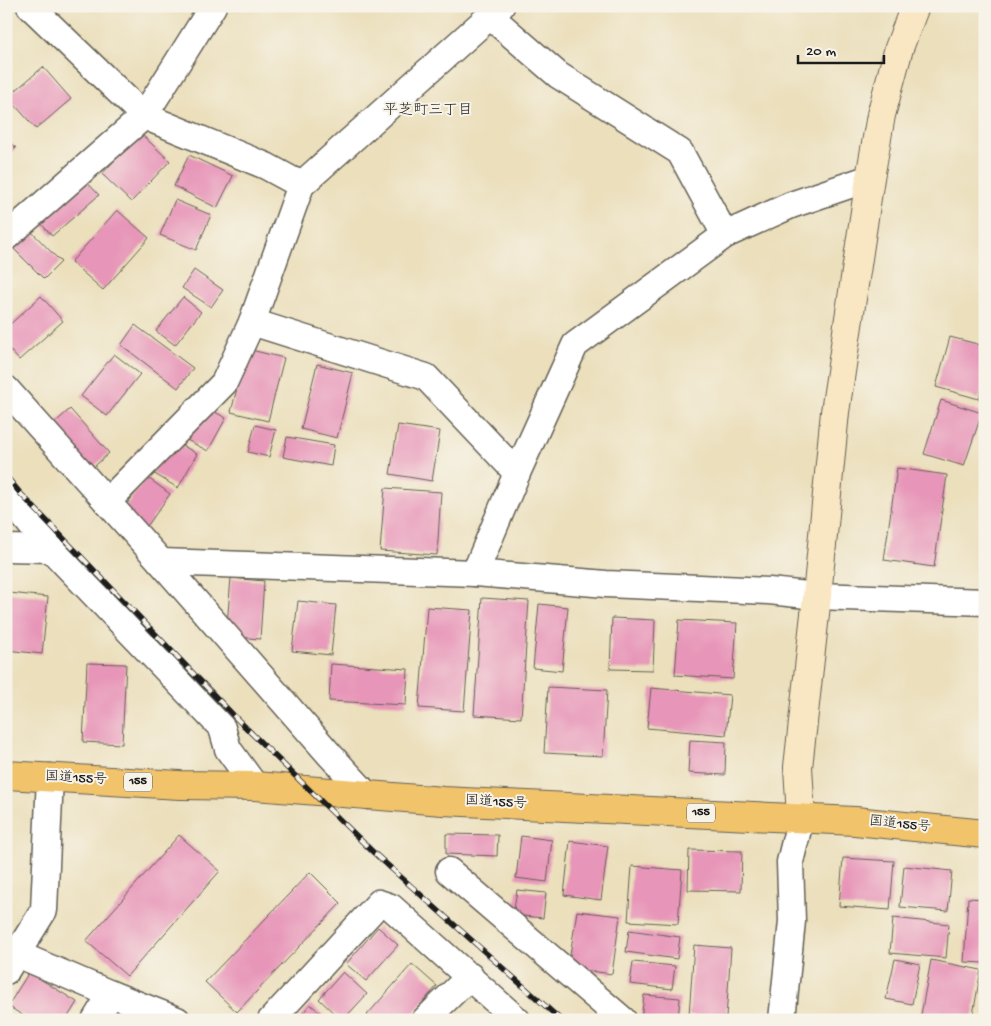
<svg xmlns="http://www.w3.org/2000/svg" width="991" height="1026" font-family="'Gochi Hand','Klee One',sans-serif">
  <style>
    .building { fill: #e795b8 }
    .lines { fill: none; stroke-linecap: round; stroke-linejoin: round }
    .street-casing { stroke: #646054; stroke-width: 29 }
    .secondary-casing { stroke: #646054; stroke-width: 30 }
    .highway-casing { stroke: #646054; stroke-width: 30 }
    .street { stroke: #fff; stroke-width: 26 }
    .secondary { stroke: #f9e7c3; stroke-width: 28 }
    .highway { stroke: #f1c36a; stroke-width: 28 }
    .rail-casing { stroke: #1c1c1c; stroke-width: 5.5 }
    .rail { stroke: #f7f3e8; stroke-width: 4; stroke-dasharray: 11; stroke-linecap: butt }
    .labels { text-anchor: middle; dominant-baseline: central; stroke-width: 4; stroke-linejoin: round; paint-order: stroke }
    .shield { fill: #f7f3e8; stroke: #5e5c59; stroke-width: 1 }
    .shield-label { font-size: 12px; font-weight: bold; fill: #1c1c1c }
    .street-label { font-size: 14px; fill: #1c1c1c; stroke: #f7f3e8 }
    .neighbourhood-label { font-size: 15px; fill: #1c1c1c; stroke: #f7f3e8 }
  </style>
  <rect width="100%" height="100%" fill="#f7f3e8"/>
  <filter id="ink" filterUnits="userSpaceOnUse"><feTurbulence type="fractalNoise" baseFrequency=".02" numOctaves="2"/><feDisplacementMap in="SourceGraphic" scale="10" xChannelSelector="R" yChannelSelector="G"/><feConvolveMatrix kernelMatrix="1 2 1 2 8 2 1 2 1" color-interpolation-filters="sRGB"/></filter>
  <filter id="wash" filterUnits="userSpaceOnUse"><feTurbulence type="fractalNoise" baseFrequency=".0096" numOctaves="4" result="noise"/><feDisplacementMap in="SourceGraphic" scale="20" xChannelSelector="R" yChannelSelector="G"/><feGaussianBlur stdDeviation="1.12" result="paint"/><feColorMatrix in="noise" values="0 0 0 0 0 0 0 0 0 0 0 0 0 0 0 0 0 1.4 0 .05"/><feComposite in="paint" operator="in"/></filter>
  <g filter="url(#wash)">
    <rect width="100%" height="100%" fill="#ebdfbc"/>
    <g id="blocks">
      <g class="building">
        <path d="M43 67 71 99 36 129 8 97Z"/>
        <path d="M140 133 170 161 131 202 102 174Z"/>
        <path d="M6 139 16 148 6 157Z"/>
        <path d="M189 155 233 176 217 208 174 186Z"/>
        <path d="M83 178 99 195 52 236 37 219Z"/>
        <path d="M175 200 211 215 196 250 160 235Z"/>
        <path d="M117 210 149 238 103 290 71 262Z"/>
        <path d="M27 227 61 262 44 279 9 244Z"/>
        <path d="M194 270 223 290 211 307 182 288Z"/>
        <path d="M41 296 63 321 19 360 6 346V328Z"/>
        <path d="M183 297 201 312 175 345 156 331Z"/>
        <path d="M135 325 193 368 178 388 121 345Z"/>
        <path d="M950 337 985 346V377L979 399 936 387Z"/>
        <path d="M247 349 284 358 268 421 231 412Z"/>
        <path d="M114 354 140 374 107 416 81 396Z"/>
        <path d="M317 364 353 373 337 438 301 429Z"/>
        <path d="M941 400 982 413 964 466 924 454Z"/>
        <path d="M204 406 226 418 208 451 187 440Z"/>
        <path d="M70 409 109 453 86 474 47 430Z"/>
        <path d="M255 425 276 430 269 457 248 452Z"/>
        <path d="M398 425 440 431 432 481 390 474Z"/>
        <path d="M287 437 334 445 331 466 283 457Z"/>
        <path d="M172 439 197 454 178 488 153 473Z"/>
        <path d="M897 468 947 475 934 567 884 560Z"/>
        <path d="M147 477 170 494 143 532 119 515Z"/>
        <path d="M385 488 441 492 437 555 380 551Z"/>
        <path d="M231 578 264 581 260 639 226 636Z"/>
        <path d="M9 593 48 597 42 654 6 650V620Z"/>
        <path d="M482 598 529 601 521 718 474 715Z"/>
        <path d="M298 601 336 605 331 655 292 651Z"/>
        <path d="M539 604 568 607 562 671 533 668Z"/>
        <path d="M427 607 472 610 464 711 419 708Z"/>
        <path d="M612 618 655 620 653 670 610 669Z"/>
        <path d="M679 620 737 623 733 679 675 675Z"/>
        <path d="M87 663 126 664 122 744 83 742Z"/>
        <path d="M331 664 408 669 406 705 329 701Z"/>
        <path d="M548 687 607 690 603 756 544 753Z"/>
        <path d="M651 688 730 695 726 735 647 728Z"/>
        <path d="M690 740 726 742 725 775 688 773Z"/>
        <path d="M446 834 498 835 497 856 446 854Z"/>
        <path d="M179 835 220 871 127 976 86 941Z"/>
        <path d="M521 836 552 840 547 882 516 878Z"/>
        <path d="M570 841 608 846 601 900 564 895Z"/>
        <path d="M689 850 742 851 741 891 688 890Z"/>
        <path d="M843 858 894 861 890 910 839 906Z"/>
        <path d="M632 866 682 870 678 924 628 921Z"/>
        <path d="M904 866 952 871 948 911 900 907Z"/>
        <path d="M310 872 341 903 237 1012 205 982Z"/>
        <path d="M517 890 546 893 543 918 513 915Z"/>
        <path d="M968 898 985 899V963L964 962Z"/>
        <path d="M577 911 620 916 612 974 568 968Z"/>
        <path d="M893 918 949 924 946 958 890 953Z"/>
        <path d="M378 927 398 945 366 981 346 964Z"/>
        <path d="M629 930 680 937 677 959 626 952Z"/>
        <path d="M694 945 731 948 726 1018 689 1015Z"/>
        <path d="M895 959 920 964 912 1004 886 999Z"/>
        <path d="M931 960 981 970 972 1020H920Z"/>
        <path d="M633 962 675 966 672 989 630 984Z"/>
        <path d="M412 964 437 986 407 1020H372L367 1015Z"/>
        <path d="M29 972 77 1002 66 1020H30L8 1006Z"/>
        <path d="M343 972 367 994 343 1020H341L319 999Z"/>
        <path d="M644 995 680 998 678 1020H641Z"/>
        <path d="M310 1004 329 1020H298Z"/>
        <path d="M123 1010 139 1020H117Z"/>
      </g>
    </g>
  </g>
  <g filter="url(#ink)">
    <use href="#blocks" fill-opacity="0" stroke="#646054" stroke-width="1"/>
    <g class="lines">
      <g class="street-casing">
        <g id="street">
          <path d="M30 6 144 116 266 166 301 185"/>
          <path d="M491 17 558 75 680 152 725 235"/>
          <path d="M6 237 144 116 213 6"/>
          <path d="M252 322 426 377 517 473"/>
          <path d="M6 389 161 562 330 755 368 796"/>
          <path d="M6 495 51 549 222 728 228 749 255 786"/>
          <path d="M107 502 224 383 252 322 301 185 501 6"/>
          <path d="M6 548 51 549"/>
          <path d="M161 562 475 573 606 584 769 591 817 596 985 602"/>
          <path d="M475 573 517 473 575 345 725 235 791 205 870 178"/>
          <path d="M449 871 623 1020"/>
          <path d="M17 954 111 994 177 1020"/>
          <path d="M6 971 44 910 50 777"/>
          <path d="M95 1020 111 994"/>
          <path d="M271 1020 379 903 391 907 517 1020"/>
          <path d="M425 1020 470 976"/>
          <path d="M782 1020 792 921 790 862 801 817"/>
        </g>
      </g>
      <g class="secondary-casing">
        <path id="secondary" d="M801 817 798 767 817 596 835 412 870 178 881 115 899 48 915 6"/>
      </g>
      <g class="highway-casing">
        <path id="highway" d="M6 775 180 785 255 786 443 801 855 821 985 834"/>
      </g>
      <use href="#street" class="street"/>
      <use href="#secondary" class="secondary"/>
      <use href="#highway" class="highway"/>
      <g class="rail-casing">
        <path id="rail" d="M6 476 20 493 237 719 374 853 561 1020"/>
      </g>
      <use href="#rail" class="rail"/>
    </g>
  </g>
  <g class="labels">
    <g class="shield">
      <rect x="124" y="772.5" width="28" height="19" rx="4"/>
      <rect x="687" y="803.5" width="28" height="19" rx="4"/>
    </g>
    <g class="shield-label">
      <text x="138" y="782">155</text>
      <text x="701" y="813">155</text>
    </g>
    <g class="street-label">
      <text transform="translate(76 779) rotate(3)">国道155号</text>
      <text transform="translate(496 803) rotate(3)">国道155号</text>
      <text transform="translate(900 825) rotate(6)">国道155号</text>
    </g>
    <g class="neighbourhood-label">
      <text x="428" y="111">平芝町三丁目</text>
    </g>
  </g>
  <rect width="991" height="1026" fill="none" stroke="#f7f3e8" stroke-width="25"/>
  <path d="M798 55v8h86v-8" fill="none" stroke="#1c1c1c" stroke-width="2.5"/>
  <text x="806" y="55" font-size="15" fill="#1c1c1c" stroke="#f7f3e8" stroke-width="4" paint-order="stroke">20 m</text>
</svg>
